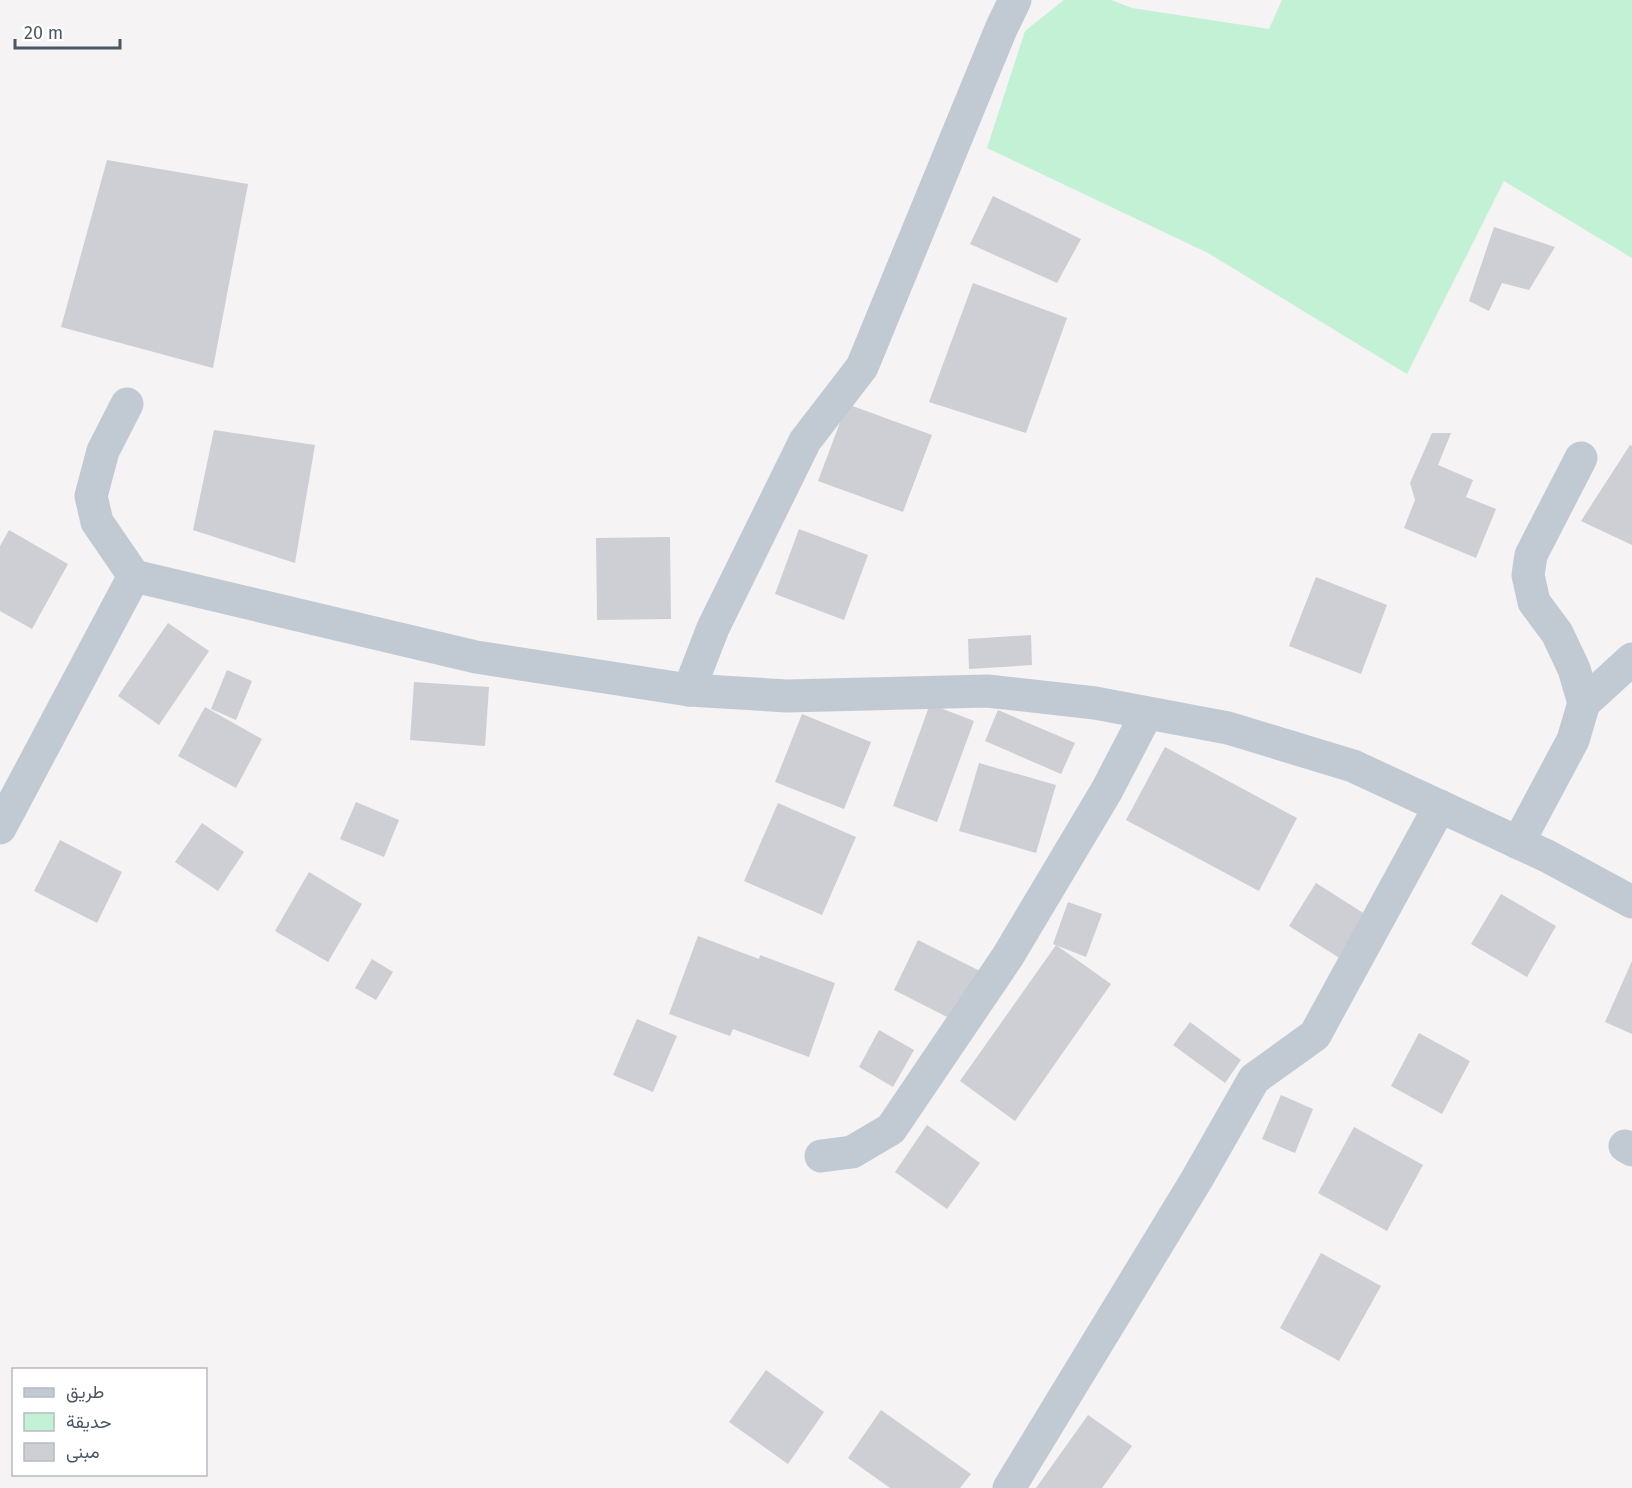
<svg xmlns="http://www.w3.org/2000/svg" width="1632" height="1488" font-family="'Fira Sans',Vazirmatn,sans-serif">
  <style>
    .green { fill: #c3f1d5 }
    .building { fill: #cdcfd5 }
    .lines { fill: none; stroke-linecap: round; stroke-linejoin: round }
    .minor { stroke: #c1cad2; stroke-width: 33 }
  </style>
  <rect width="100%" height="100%" fill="#f5f3f3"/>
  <path class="green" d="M1064 0H1111L1132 8 1269 29 1282 0H1632V258L1504 181 1407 374 1208 253 987 148 1025 31Z"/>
  <g class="building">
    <path d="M107 160 248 184 213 368 61 327Z"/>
    <path d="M993 196 1081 239 1057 283 970 244Z"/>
    <path d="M1494 227 1555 247 1529 290 1502 283 1489 311 1469 301Z"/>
    <path d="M973 283 1067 318 1026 433 929 402Z"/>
    <path d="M847 404 932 435 903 512 818 481Z"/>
    <path d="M214 430 315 445 295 563 193 530Z"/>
    <path d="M1432 433H1451L1438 465 1473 480 1466 497 1496 509 1476 558 1404 528 1415 500 1410 483Z"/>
    <path d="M1630 445 1632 446V545L1581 521Z"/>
    <path d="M799 529 868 555 844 620 775 594Z"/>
    <path d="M9 530 68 564 32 629 0 611V546Z"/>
    <path d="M670 537 671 619 597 620 596 538Z"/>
    <path d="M1316 577 1387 605 1361 674 1289 646Z"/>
    <path d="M168 623 209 651 159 725 118 696Z"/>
    <path d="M1031 635 1032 665 969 669 968 639Z"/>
    <path d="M227 670 252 681 236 720 211 709Z"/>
    <path d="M414 682 489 687 485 746 410 740Z"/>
    <path d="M930 704 974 721 937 822 893 806Z"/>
    <path d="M205 707 262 739 236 788 178 756Z"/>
    <path d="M998 710 1075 743 1061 774 985 741Z"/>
    <path d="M802 714 871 742 844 809 775 782Z"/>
    <path d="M1165 747 1297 818 1259 891 1126 820Z"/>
    <path d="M979 763 1056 785 1036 853 959 831Z"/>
    <path d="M356 802 399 820 384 857 340 839Z"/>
    <path d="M778 803 856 837 822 915 744 881Z"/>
    <path d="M202 823 244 852 218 891 175 862Z"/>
    <path d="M60 840 122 872 97 923 34 891Z"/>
    <path d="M309 872 362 904 328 962 275 931Z"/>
    <path d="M1316 883 1368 916 1341 959 1289 926Z"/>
    <path d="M1501 894 1556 926 1527 977 1471 944Z"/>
    <path d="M1068 902 1102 914 1086 957 1053 944Z"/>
    <path d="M698 936 759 959 760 955 835 983 809 1057 733 1029 730 1036 669 1014Z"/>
    <path d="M918 940 982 972 957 1022 894 990Z"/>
    <path d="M1056 945 1111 984 1015 1121 960 1081Z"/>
    <path d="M372 959 393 972 376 1000 355 988Z"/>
    <path d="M1632 961V1034L1605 1022Z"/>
    <path d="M637 1019 677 1036 653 1092 613 1075Z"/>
    <path d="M1190 1022 1241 1060 1225 1083 1173 1045Z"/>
    <path d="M879 1030 914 1050 893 1087 859 1067Z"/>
    <path d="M1419 1033 1470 1061 1442 1114 1391 1086Z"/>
    <path d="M1281 1095 1313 1109 1295 1153 1262 1139Z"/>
    <path d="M927 1125 980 1163 947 1209 895 1172Z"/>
    <path d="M1354 1127 1423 1165 1387 1231 1318 1193Z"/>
    <path d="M1321 1253 1381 1286 1339 1361 1280 1328Z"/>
    <path d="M766 1370 824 1412 788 1464 729 1422Z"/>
    <path d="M881 1410 971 1474 960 1488H890L848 1458Z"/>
    <path d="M1088 1415 1132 1446 1102 1488H1036Z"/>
  </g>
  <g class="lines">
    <g class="minor">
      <path d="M127 404 103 451 91 496 97 522 134 576"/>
      <path d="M689 690 713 628 805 441 862 367 1001 29 1015 0"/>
      <path d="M1584 703 1632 659"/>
      <path d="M0 828 134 576 476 657 689 690 787 696 987 691 1095 703 1228 728 1353 766 1547 856 1632 902"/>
      <path d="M1518 843 1573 740 1584 703 1574 669 1557 633 1534 602 1528 575 1531 555 1581 458"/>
      <path d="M1625 1146 1632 1150"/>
      <path d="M821 1156 852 1152 891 1129 1008 956 1107 790 1147 713"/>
      <path d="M1009 1488 1197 1179 1254 1079 1315 1035 1440 806"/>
    </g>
  </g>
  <rect x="12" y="1368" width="195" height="108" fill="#ffffff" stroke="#b7bbc0" stroke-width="1.5"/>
  <rect x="24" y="1388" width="30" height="9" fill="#c1cad2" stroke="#b7bbc0" stroke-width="1.5"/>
  <text x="66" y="1398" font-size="18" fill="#4a5661">طريق</text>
  <rect x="24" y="1413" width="30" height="18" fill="#c3f1d5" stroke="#b7bbc0" stroke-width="1.5"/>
  <text x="66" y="1428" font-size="18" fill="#4a5661">حديقة</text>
  <rect x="24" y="1443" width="30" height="18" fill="#cdcfd5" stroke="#b7bbc0" stroke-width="1.5"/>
  <text x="66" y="1458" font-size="18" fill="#4a5661">مبنى</text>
  <path d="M15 39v9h105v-9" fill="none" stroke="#4a5661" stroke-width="3"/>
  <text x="24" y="39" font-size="18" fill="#4a5661" stroke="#ffffff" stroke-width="4.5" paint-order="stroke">20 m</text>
</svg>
